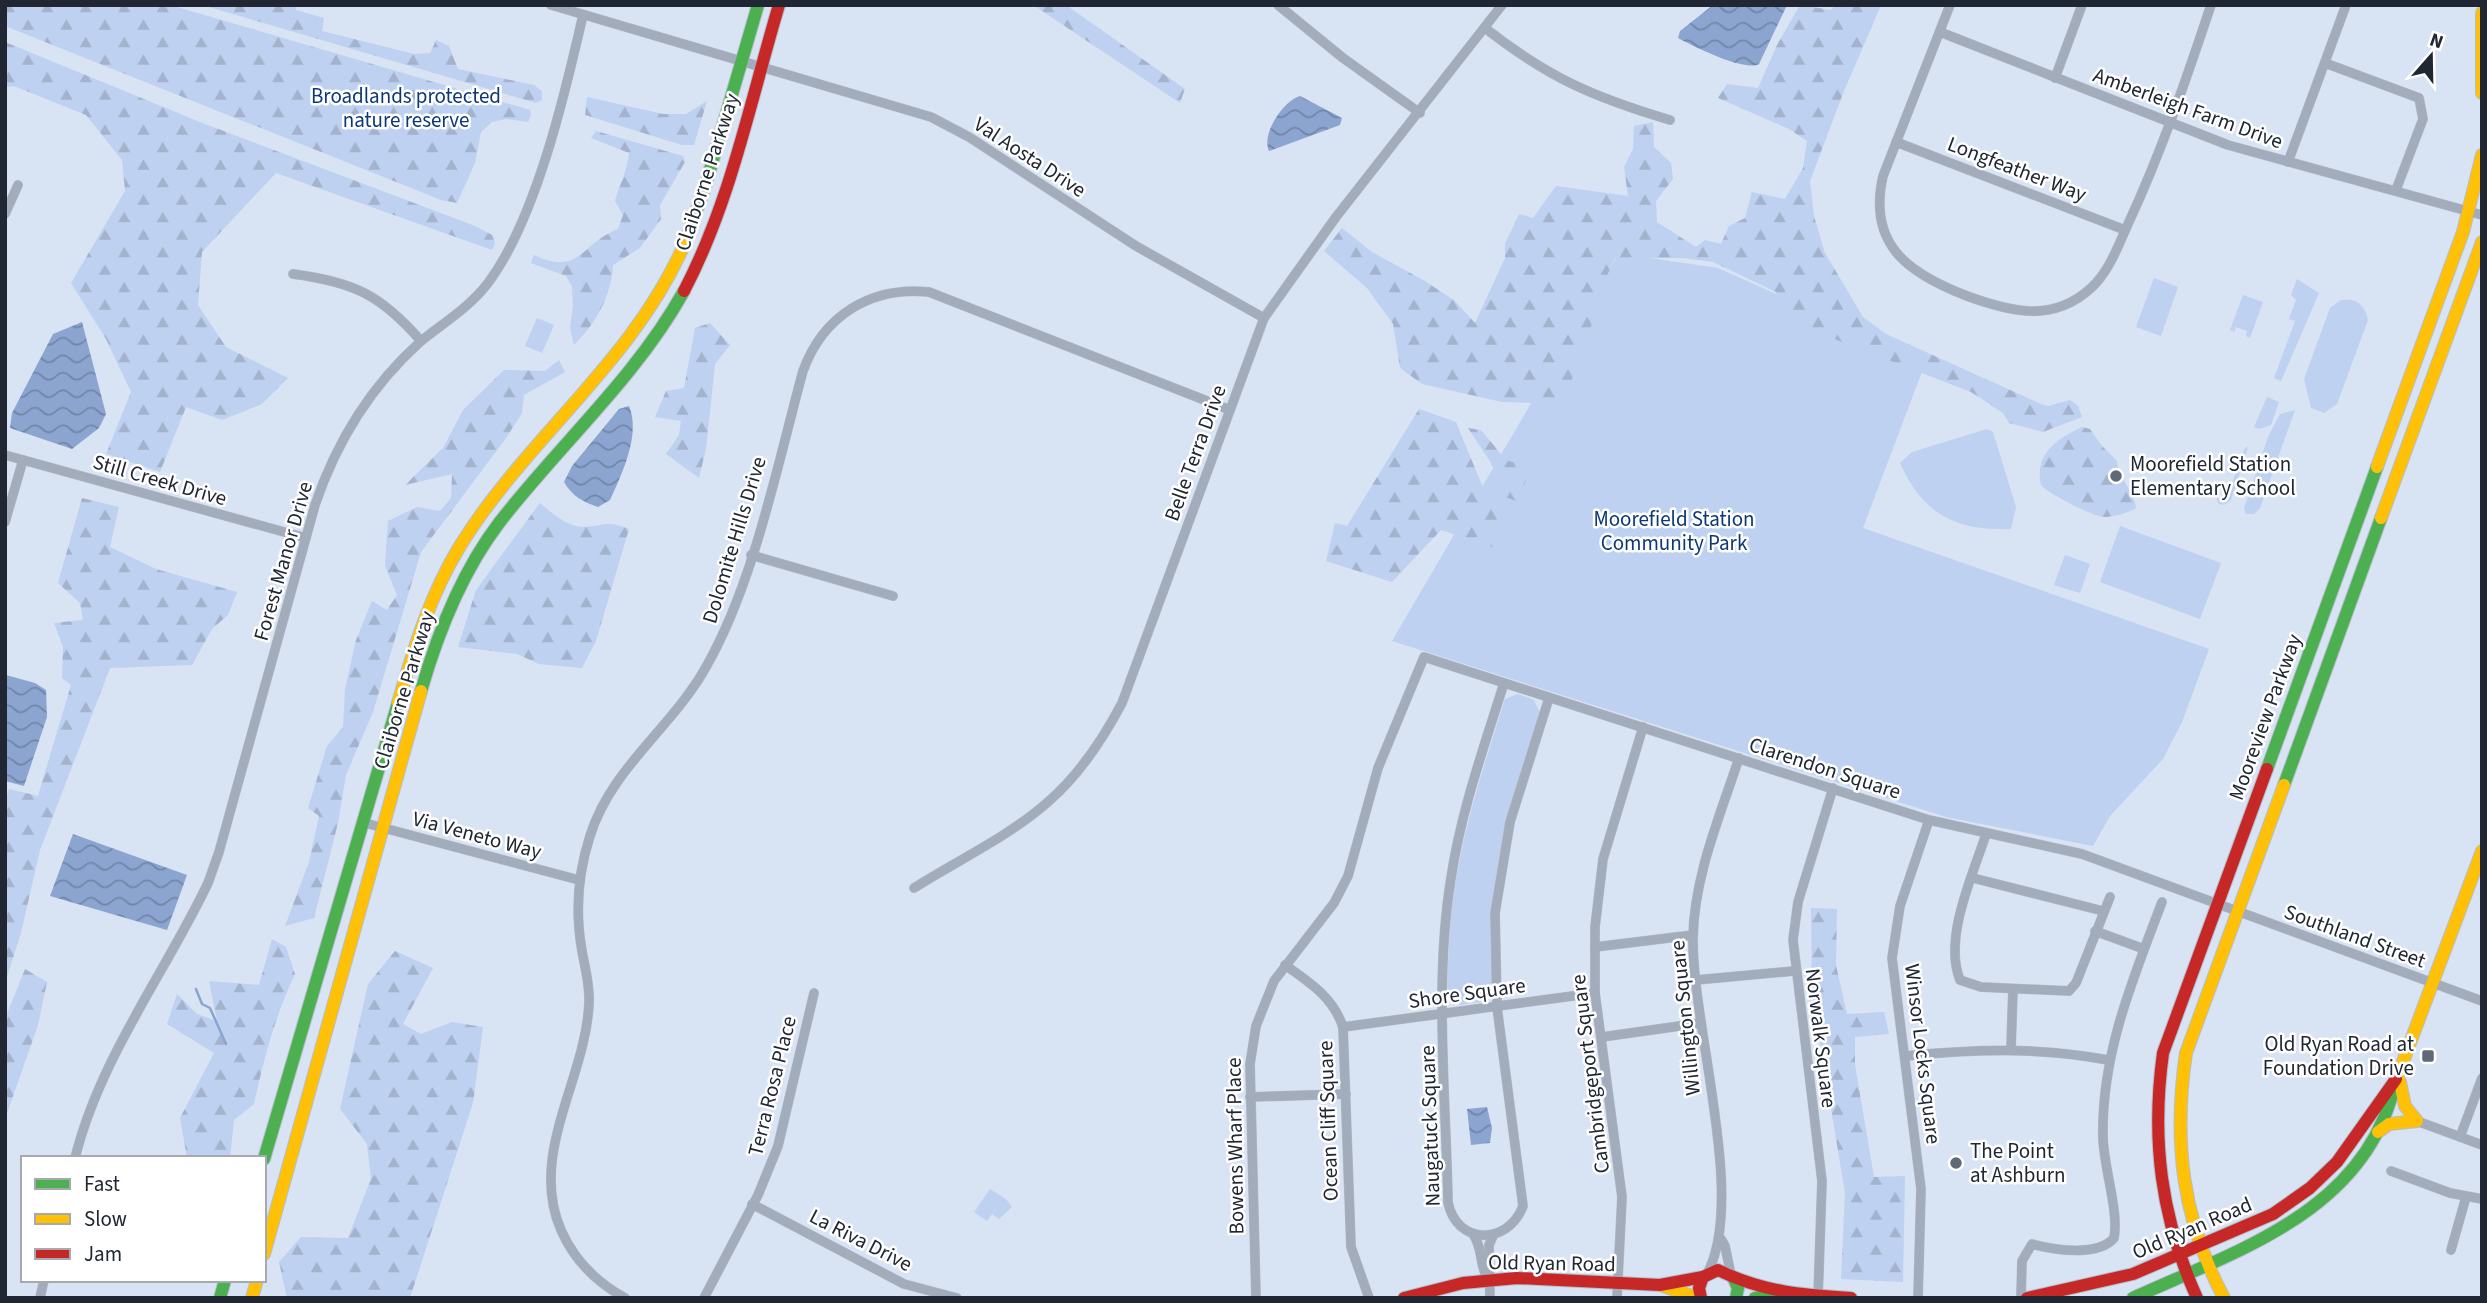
<svg xmlns="http://www.w3.org/2000/svg" width="2487" height="1303" font-family="'Source Sans 3',sans-serif">
  <style>
    .green { fill: #bed1f0 }
    .forest { fill: url(#forest-firs) }
    .water { fill: url(#water-waves) }
    .lines { fill: none; stroke-linecap: round; stroke-linejoin: round }
    .stream { stroke: #8ba5d0; stroke-width: 2.5 }
    .street-casing { stroke: #b6beca; stroke-width: 10 }
    .fast-casing { stroke: #b6beca; stroke-width: 14 }
    .slow-casing { stroke: #b6beca; stroke-width: 14 }
    .jam-casing { stroke: #b6beca; stroke-width: 14 }
    .street { stroke: #a2acba; stroke-width: 9 }
    .fast { stroke: #4caf50; stroke-width: 12 }
    .slow { stroke: #ffc107; stroke-width: 12 }
    .jam { stroke: #c62828; stroke-width: 12 }
    .poi-dot { fill: #606976; stroke: #fff; stroke-width: 2.5 }
    .labels { text-anchor: middle; dominant-baseline: central; stroke-width: 5; stroke-linejoin: round; paint-order: stroke }
    .park-label { font-size: 21px; fill: #0e3778; stroke: #fff }
    .street-label { font-size: 21px; fill: #202732; stroke: #fff }
    .poi-label { font-size: 21px; fill: #202732; stroke: #fff; text-anchor: start }
  </style>
  <defs>
    <pattern id="forest-firs" width="22" height="20" patternUnits="userSpaceOnUse" patternTransform="scale(1.75)"><rect width="22" height="20" fill="#bed1f0"/><path d="M5 1l3.5 6h-7zM16 11l3.5 6h-7z" fill="#a3b3ce"/></pattern>
    <pattern id="water-waves" width="16" height="10" patternUnits="userSpaceOnUse" patternTransform="scale(1.75)"><rect width="16" height="10" fill="#8ba5d0"/><path d="M0 5q4-4 8 0t8 0" fill="none" stroke="#7186a9"/></pattern>
  </defs>
  <rect width="100%" height="100%" fill="#d8e3f3"/>
  <g class="green">
    <path d="M1616 258H1650L1718 268 1926 361 1863 528 2209 649 2182 722 2163 759 2110 816 2093 846 1946 817 1392 641Z"/>
    <path d="M2154 278 2178 287 2161 336 2136 327Z"/>
    <path d="M2297 279 2319 293 2281 381 2274 378 2295 321 2289 319 2296 300 2291 295Z"/>
    <path d="M2243 295 2263 302 2250 338 2246 336 2247 331 2236 327 2234 332 2230 330Z"/>
    <path d="M2341 300C2356 297 2365 305 2368 320L2337 404 2324 413 2311 408 2304 379 2330 308Z"/>
    <path d="M537 318 554 325 542 353 525 346Z"/>
    <path d="M2267 397 2279 402 2271 425 2259 429 2254 427Z"/>
    <path d="M2295 410 2260 508 2254 514H2246L2244 508 2268 437 2280 414Z"/>
    <path d="M1987 429 1993 432 2016 507 2011 529C1955 531 1923 514 1900 463L1912 452Z"/>
    <path d="M2248 447 2231 500 2224 505 2219 504 2216 498 2226 500 2245 448Z"/>
    <path d="M2120 526 2221 563 2200 619 2100 582Z"/>
    <path d="M2065 555 2090 564 2080 593 2054 585Z"/>
    <path d="M1518 694 1534 700 1540 713 1500 852 1492 902V991L1487 1001 1460 1005 1449 999C1446 983 1448 966 1449 950 1451 863 1479 782 1505 699Z"/>
    <path d="M990 1189 1006 1199 1012 1207 999 1219 992 1214 987 1221 974 1212Z"/>
  </g>
  <g class="forest">
    <path d="M5 5H170L530 110 531 115 528 122 506 119 492 122 481 132 475 163 457 203 441 200 5 26Z"/>
    <path d="M202 5H296V10L324 18 322 31 414 54 430 53 436 40 449 46 458 69 534 85 542 91V100L536 103Z"/>
    <path d="M1033 5H1066L1185 89 1180 103Z"/>
    <path d="M1800 5 1831 10 1835 5H1881L1844 91 1810 181 1814 216 1825 253 1863 317 1886 334 2041 404 2048 406 2070 400 2078 406 2082 417 2043 432 2009 423 2003 413 1971 392 1798 325 1783 312 1776 292 1713 262 1683 258H1615L1605 280 1583 353 1555 419 1533 403 1502 402 1422 384 1400 368 1393 324 1367 288 1324 251 1342 228 1372 252 1425 281 1455 301 1475 323 1505 258V244L1519 214 1533 218 1556 186 1628 196 1624 167 1633 149 1634 126 1653 122 1654 147 1671 163 1673 179 1656 201 1657 222 1696 247 1705 240 1721 244 1729 226 1745 218 1752 192 1785 199 1803 168 1807 141 1789 129 1718 98 1727 84 1758 88 1777 45Z"/>
    <path d="M5 42 200 122 475 226 492 235 495 243 492 250 276 173 202 252 198 305 226 347 288 378 262 404 222 420 186 407 160 472 106 454 131 392 106 339 71 283 125 191 122 160 86 115 14 86 5 87Z"/>
    <path d="M587 97 663 114H686L707 101 694 145H682L585 115Z"/>
    <path d="M596 131 683 156 685 162 660 205 661 219 640 248 613 265C611 297 596 323 574 345L570 328 573 306 572 286 566 276 531 263 534 255C580 277 581 243 618 229L623 215 615 201C620 183 627 172 629 153L591 138Z"/>
    <path d="M710 323 730 345 715 364 706 449 699 478 666 454 679 435 681 421 655 417 666 391 684 388 695 328Z"/>
    <path d="M559 360 565 372 524 395 522 413 506 438 421 552 373 712 346 775 338 823 314 918 285 926 309 862 319 816 308 808 327 746 343 727 345 689 356 640 372 601 387 610 397 595 385 566 388 521 417 507 440 511 451 498 452 474 405 485 443 448 463 410 504 370 545 371Z"/>
    <path d="M1419 409 1456 422 1486 495 1505 524 1495 548 1441 530 1392 582 1326 561 1335 523 1347 526Z"/>
    <path d="M2082 427 2090 429 2102 446 2117 461C2118 478 2134 490 2136 508 2132 512 2113 517 2105 517 2093 517 2049 494 2041 485 2034 454 2057 439 2082 427Z"/>
    <path d="M1468 428 1481 430 1506 460 1530 468 1519 502 1505 497 1491 463Z"/>
    <path d="M82 498 119 507 110 547 156 569 237 592 228 615 212 629 192 665 110 668 40 850 21 933 5 983V802L9 789 38 796 71 685 62 678 63 647 54 623 83 620 80 603 58 583Z"/>
    <path d="M540 503C552 513 567 527 584 527 607 526 605 520 629 529L596 641 582 668 539 664 517 654 458 647 476 590Z"/>
    <path d="M1811 908 1837 909 1836 965 1847 1014 1884 1012 1889 1034 1855 1037V1065L1874 1177 1905 1176 1903 1282 1841 1279 1845 1193 1812 994Z"/>
    <path d="M272 939 286 947 295 974C275 1016 264 1058 254 1104L234 1120 230 1158H187L180 1118 214 1053 167 1024 177 994 197 1014 217 1021 209 981 259 985Z"/>
    <path d="M395 951 433 968 403 1024 421 1034 452 1022 483 1027 473 1103 410 1298H287L279 1262 301 1237 348 1238 371 1179 367 1144 340 1109 368 984Z"/>
    <path d="M25 969 47 982 38 1025 5 1119V1019Z"/>
  </g>
  <g class="water">
    <path d="M1713 5H1787L1759 64C1744 72 1693 46 1678 38L1680 31Z"/>
    <path d="M1300 96 1342 118 1340 125 1269 151C1261 134 1283 101 1300 96Z"/>
    <path d="M82 322 106 414 99 428 72 449 10 428 12 413 53 334Z"/>
    <path d="M629 406C641 434 622 474 610 500L598 507C583 502 572 496 564 482L572 466 619 409Z"/>
    <path d="M6 675 35 683 46 690 47 717 24 786 5 781Z"/>
    <path d="M73 834 187 875 167 930 50 896Z"/>
    <path d="M1487 1107 1492 1128 1490 1143 1471 1145 1467 1109Z"/>
  </g>
  <g class="lines">
    <path class="stream" d="M196 989 202 1004 210 1008 226 1044"/>
    <g class="street-casing">
      <g id="street">
        <path d="M551 5 931 117 969 137 1136 246 1264 318"/>
        <path d="M1278 5 1343 58 1420 113"/>
        <path d="M1950 5 1883 176C1867 246 1910 274 1967 296 2011 312 2053 323 2091 288 2109 272 2118 246 2128 224 2161 153 2186 80 2211 5"/>
        <path d="M1485 28C1549 78 1593 97 1670 120"/>
        <path d="M1940 32 2228 145 2482 215"/>
        <path d="M2325 63 2419 98 2423 119 2396 190"/>
        <path d="M2055 78 2082 5"/>
        <path d="M1896 142 2125 230"/>
        <path d="M2288 162 2346 5"/>
        <path d="M5 214 18 185"/>
        <path d="M293 274C354 282 381 295 421 341"/>
        <path d="M5 455 306 538"/>
        <path d="M5 522 23 460"/>
        <path d="M751 555 893 596"/>
        <path d="M1504 683C1484 747 1461 811 1451 878 1434 980 1446 1098 1448 1202 1456 1245 1508 1246 1523 1206L1497 1007 1495 913 1510 822 1549 698"/>
        <path d="M365 823 579 880"/>
        <path d="M1986 834C1973 875 1943 938 1960 980L1981 987 2069 991 2076 983 2110 897"/>
        <path d="M1973 878 2103 911"/>
        <path d="M914 888C958 860 1010 836 1049 801 1080 774 1103 739 1122 703L1264 318 1336 217 1502 5"/>
        <path d="M2095 931 2144 949"/>
        <path d="M1595 947 1693 935"/>
        <path d="M1285 965C1309 982 1333 997 1343 1027L1351 1247 1369 1298"/>
        <path d="M1696 980 1794 971"/>
        <path d="M1343 1027 1595 993"/>
        <path d="M1602 1037 1701 1023"/>
        <path d="M2011 1048 2013 989"/>
        <path d="M1906 1056C1975 1049 2039 1047 2108 1060"/>
        <path d="M1250 1097 1346 1094"/>
        <path d="M2417 1121 2482 1145"/>
        <path d="M2460 1137 2482 1078"/>
        <path d="M75 1158C100 1058 164 975 208 883L219 852 315 505C336 443 370 387 420 342 443 323 469 308 488 283 536 219 565 94 583 15"/>
        <path d="M2391 1171 2450 1193 2482 1199"/>
        <path d="M752 1204 904 1284 957 1298"/>
        <path d="M1473 1234C1483 1248 1479 1265 1488 1280"/>
        <path d="M1721 1239 1725 1246 1731 1275"/>
        <path d="M2451 1250 2466 1197"/>
        <path d="M1707 1274C1747 1199 1692 1028 1693 938 1694 876 1720 816 1739 758"/>
        <path d="M40 1298 44 1280"/>
        <path d="M625 1298C596 1282 574 1260 561 1230 528 1154 586 1079 589 1003 590 985 585 968 582 951 575 912 578 873 590 836 611 768 672 728 706 667 754 583 777 466 803 371 823 316 870 286 929 292L1230 410"/>
        <path d="M704 1298 758 1195 778 1146 814 993"/>
        <path d="M1256 1298 1250 1064 1256 1026 1274 981 1334 903 1348 876 1378 768 1424 657 1929 820 2082 854 2482 1001"/>
        <path d="M1490 1298 1489 1245 1493 1236"/>
        <path d="M1617 1298 1622 1197 1595 993V927L1603 859 1643 727"/>
        <path d="M1818 1298 1822 1181 1793 940 1798 902 1833 788"/>
        <path d="M1918 1298 1921 1189 1892 958 1900 906 1929 820"/>
        <path d="M2021 1298 2022 1261 2032 1244C2054 1250 2098 1257 2114 1238 2119 1211 2104 1169 2103 1138 2101 1054 2133 979 2162 902"/>
      </g>
    </g>
    <g class="fast-casing">
      <g id="fast">
        <path d="M684 245 705 187 758 5"/>
        <path d="M421 691C438 632 461 573 499 523 559 445 635 379 684 291"/>
        <path d="M2267 769 2377 467"/>
        <path d="M2284 785 2381 518"/>
        <path d="M264 1159 398 703"/>
        <path d="M1733 1277 1738 1288 1736 1298"/>
        <path d="M220 1298 225 1280"/>
        <path d="M1755 1298 1780 1293"/>
        <path d="M2133 1298C2238 1250 2367 1211 2395 1083"/>
      </g>
    </g>
    <g class="slow-casing">
      <g id="slow">
        <path d="M2482 13V93"/>
        <path d="M2377 467 2463 232 2482 155"/>
        <path d="M2381 518 2482 242"/>
        <path d="M398 703C414 648 430 595 460 546 526 439 633 362 684 245"/>
        <path d="M2395 1083 2482 851"/>
        <path d="M2378 1132 2389 1124 2417 1121 2405 1106 2400 1082"/>
        <path d="M264 1254 421 691"/>
        <path d="M1660 1285 1698 1298"/>
        <path d="M252 1298 257 1280"/>
        <path d="M2224 1298C2182 1219 2173 1141 2186 1053L2284 785"/>
      </g>
    </g>
    <g class="jam-casing">
      <g id="jam">
        <path d="M684 291C731 201 750 102 779 5"/>
        <path d="M1404 1298 1463 1283 1517 1278 1660 1285 1703 1277"/>
        <path d="M1701 1298 1699 1288 1703 1277 1718 1270C1762 1292 1803 1295 1851 1298"/>
        <path d="M2027 1298 2133 1274 2273 1214 2310 1188 2337 1162 2396 1079"/>
        <path d="M2197 1298C2161 1218 2151 1140 2163 1053L2267 769"/>
      </g>
    </g>
    <use href="#street" class="street"/>
    <use href="#fast" class="fast"/>
    <use href="#slow" class="slow"/>
    <use href="#jam" class="jam"/>
  </g>
  <g class="poi-dot">
    <circle cx="2116" cy="476" r="7"/>
    <rect x="2421" y="1049" width="14" height="14" rx="3.5"/>
    <circle cx="1956" cy="1163" r="7"/>
  </g>
  <g class="labels">
    <g class="park-label">
      <text x="406" y="96">Broadlands protected<tspan x="406" dy="24">nature reserve</tspan></text>
      <text x="1674" y="519">Moorefield Station<tspan x="1674" dy="24">Community Park</tspan></text>
    </g>
    <g class="street-label">
      <text transform="translate(2188 108) rotate(20)">Amberleigh Farm Drive</text>
      <text transform="translate(1030 157) rotate(33)">Val Aosta Drive</text>
      <text transform="translate(2017 169) rotate(21)">Longfeather Way</text>
      <text transform="translate(707 172) rotate(-72)">Claiborne Parkway</text>
      <text transform="translate(1195 453) rotate(-70)">Belle Terra Drive</text>
      <text transform="translate(160 480) rotate(16)">Still Creek Drive</text>
      <text transform="translate(734 540) rotate(-73)">Dolomite Hills Drive</text>
      <text transform="translate(283 561) rotate(-74)">Forest Manor Drive</text>
      <text transform="translate(404 690) rotate(-73)">Claiborne Parkway</text>
      <text transform="translate(2265 717) rotate(-70)">Mooreview Parkway</text>
      <text transform="translate(1825 768) rotate(18)">Clarendon Square</text>
      <text transform="translate(477 835) rotate(15)">Via Veneto Way</text>
      <text transform="translate(2355 936) rotate(20)">Southland Street</text>
      <text transform="translate(1467 993) rotate(-8)">Shore Square</text>
      <text transform="translate(1685 1018) rotate(-96)">Willington Square</text>
      <text transform="translate(1821 1038) rotate(83)">Norwalk Square</text>
      <text transform="translate(1923 1054) rotate(83)">Winsor Locks Square</text>
      <text transform="translate(1590 1074) rotate(-97)">Cambridgeport Square</text>
      <text transform="translate(772 1086) rotate(-76)">Terra Rosa Place</text>
      <text transform="translate(1328 1121) rotate(-92)">Ocean Cliff Square</text>
      <text transform="translate(1430 1126) rotate(-92)">Naugatuck Square</text>
      <text transform="translate(1235 1146) rotate(-91)">Bowens Wharf Place</text>
      <text transform="translate(2192 1228) rotate(-23)">Old Ryan Road</text>
      <text transform="translate(861 1240) rotate(27)">La Riva Drive</text>
      <text transform="translate(1552 1263) rotate(1)">Old Ryan Road</text>
    </g>
    <g class="poi-label">
      <text x="2130" y="464">Moorefield Station<tspan x="2130" dy="24">Elementary School</tspan></text>
      <text x="2414" y="1044" text-anchor="end">Old Ryan Road at<tspan x="2414" dy="24">Foundation Drive</tspan></text>
      <text x="1970" y="1151">The Point<tspan x="1970" dy="24">at Ashburn</tspan></text>
    </g>
  </g>
  <rect width="2487" height="1303" fill="none" stroke="#202732" stroke-width="14"/>
  <rect x="21" y="1156" width="245" height="126" fill="#ffffff" stroke="#a6a9ad" stroke-width="2"/>
  <rect x="35" y="1179" width="35" height="10" fill="#4caf50" stroke="#a6a9ad" stroke-width="2"/>
  <text x="84" y="1191" font-size="21" fill="#202732">Fast</text>
  <rect x="35" y="1214" width="35" height="10" fill="#ffc107" stroke="#a6a9ad" stroke-width="2"/>
  <text x="84" y="1226" font-size="21" fill="#202732">Slow</text>
  <rect x="35" y="1249" width="35" height="10" fill="#c62828" stroke="#a6a9ad" stroke-width="2"/>
  <text x="84" y="1261" font-size="21" fill="#202732">Jam</text>
  <g transform="translate(2431 56) rotate(20)" stroke="#ffffff" stroke-width="5" paint-order="stroke">
  <path d="M0-5L12 26L0 18L-12 26Z" fill="#202732"/>
  <text y="-10" font-size="19" font-weight="bold" text-anchor="middle" fill="#202732">N</text>
  </g>
</svg>
